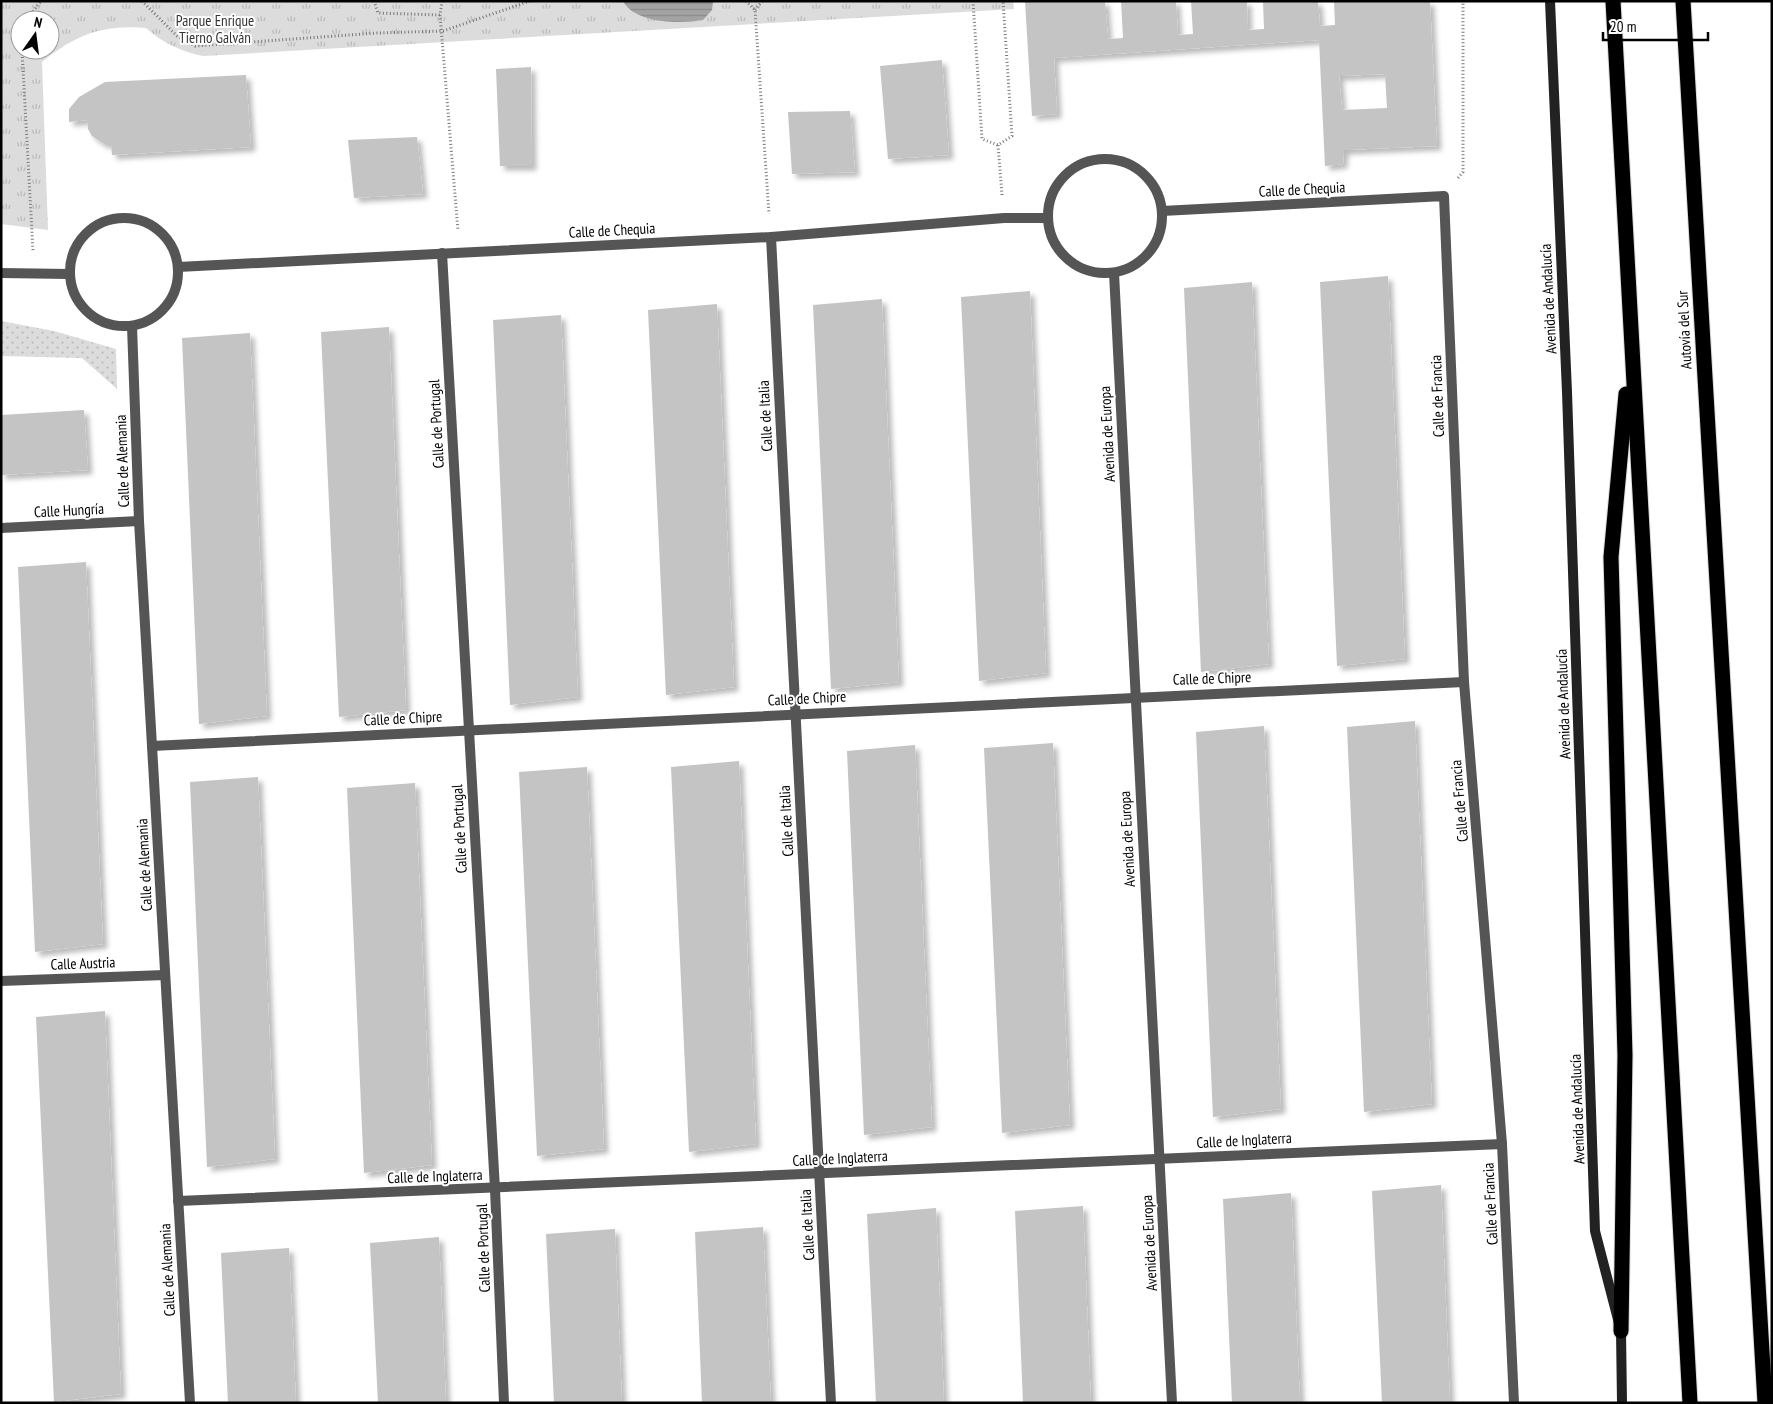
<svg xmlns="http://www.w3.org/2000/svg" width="1773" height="1404" font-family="'PT Sans Narrow',sans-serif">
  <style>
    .grass { fill: url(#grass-dots) }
    .park { fill: url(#park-tufts); fill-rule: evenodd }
    .water { fill: url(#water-rules) }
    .building { fill: #c4c4c4; fill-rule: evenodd; filter: url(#shadow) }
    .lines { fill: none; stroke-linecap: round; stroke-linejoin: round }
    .highway-casing { stroke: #dbdbdb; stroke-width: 17 }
    .path { stroke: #777; stroke-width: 3; stroke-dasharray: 1 2.5; stroke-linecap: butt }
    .street { stroke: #555; stroke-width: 10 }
    .secondary { stroke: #222; stroke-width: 10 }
    .highway { stroke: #000; stroke-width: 15 }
    .labels { text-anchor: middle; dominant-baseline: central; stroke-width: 4; stroke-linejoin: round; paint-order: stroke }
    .park-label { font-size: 15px; fill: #333; stroke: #fff }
    .street-label { font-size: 15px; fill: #000; stroke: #fff }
  </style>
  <defs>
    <pattern id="grass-dots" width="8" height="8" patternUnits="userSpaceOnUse" patternTransform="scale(1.25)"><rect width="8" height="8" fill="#dcdcdc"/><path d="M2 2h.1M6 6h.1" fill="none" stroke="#bbb" stroke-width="1.8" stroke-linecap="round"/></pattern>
    <pattern id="park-tufts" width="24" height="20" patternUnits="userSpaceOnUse" patternTransform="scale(1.25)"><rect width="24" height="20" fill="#dcdcdc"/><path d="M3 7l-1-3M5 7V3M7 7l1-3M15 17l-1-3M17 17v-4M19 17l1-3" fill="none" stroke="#bbb"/></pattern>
    <pattern id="water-rules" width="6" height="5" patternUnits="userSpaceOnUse" patternTransform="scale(1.25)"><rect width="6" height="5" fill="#a3a3a3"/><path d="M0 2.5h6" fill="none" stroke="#8b8b8b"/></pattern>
    <filter id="shadow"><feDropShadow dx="4.5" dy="4.5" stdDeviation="2.5" flood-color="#0004"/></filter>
  </defs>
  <rect width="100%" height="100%" fill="#fff"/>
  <path class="grass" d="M1 321 54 331 116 349 117 389 82 358 1 356Z"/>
  <path class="park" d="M1 1H1013L1014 9 203 56C182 52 161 42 146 28 103 24 75 35 42 62L48 230 1 224ZM20 20H50V50H20Z"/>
  <path class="water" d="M623 1H712L713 2 712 10 703 20C681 24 635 24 623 1Z"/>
  <g class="building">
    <path d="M1025 1H1105L1108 39 1123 38 1121 1H1176L1178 35 1193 34 1191 1H1247L1248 30 1264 29 1263 1H1318L1320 26 1335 25 1334 1H1430L1437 146 1344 150 1343 164 1325 166 1319 40 1054 58 1057 114 1032 116ZM1385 74 1387 108 1342 110 1339 76Z"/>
    <path d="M942 60 949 155 888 159 880 66Z"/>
    <path d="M531 67 532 166H500L496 69Z"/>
    <path d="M246 75 251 147 112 155 111 144H104L92 136 88 129 87 120 69 122V109L79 97 105 82Z"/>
    <path d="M850 111 855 172 792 174 788 112Z"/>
    <path d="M417 137 423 194 354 198 348 140Z"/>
    <path d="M1388 276 1405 659 1337 666 1320 282Z"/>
    <path d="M1252 282 1269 664 1201 672 1184 288Z"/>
    <path d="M1030 291 1046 673 979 681 961 297Z"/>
    <path d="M882 299 899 682 831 689 813 305Z"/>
    <path d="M717 304 734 687 666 695 648 310Z"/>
    <path d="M561 315 578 697 510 705 493 320Z"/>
    <path d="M389 327 406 710 339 717 321 332Z"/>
    <path d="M250 333 267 716 199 724 182 338Z"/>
    <path d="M84 410 88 470 1 475V415Z"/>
    <path d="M86 562 103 944 35 952 18 567Z"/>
    <path d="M1415 721 1432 1104 1364 1112 1347 727Z"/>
    <path d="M1264 726 1281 1109 1213 1117 1196 732Z"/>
    <path d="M1053 743 1070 1125 1002 1133 984 748Z"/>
    <path d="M915 745 932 1127 864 1135 847 751Z"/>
    <path d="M739 761 756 1144 689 1152 671 767Z"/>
    <path d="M587 767 604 1149 537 1156 519 772Z"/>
    <path d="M258 777 275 1159 207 1167 190 782Z"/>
    <path d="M415 783 432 1165 364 1173 347 788Z"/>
    <path d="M105 1011 121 1394 54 1402 36 1017Z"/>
    <path d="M1441 1185 1450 1403H1382L1372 1191Z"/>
    <path d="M1291 1193 1300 1403H1232L1223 1199Z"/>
    <path d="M1083 1206 1091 1403H1023L1015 1211Z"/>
    <path d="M936 1208 944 1403H876L867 1214Z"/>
    <path d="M763 1227 771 1403H702L695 1232Z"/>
    <path d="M615 1229 622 1403H554L546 1234Z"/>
    <path d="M439 1237 446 1403H378L370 1243Z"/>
    <path d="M289 1248 296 1403H228L221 1253Z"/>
  </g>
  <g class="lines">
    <g class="highway-casing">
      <g id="highway">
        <path d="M1613 1 1690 1403"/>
        <path d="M1683 1 1765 1403"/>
        <path d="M1621 1331 1625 1055 1611 557 1626 394"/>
      </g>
    </g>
    <g class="path">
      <path d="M142 1 177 36 195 46 377 33 443 31 530 1"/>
      <path d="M374 1 378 13 440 15"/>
      <path d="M442 1 440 15 458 231"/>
      <path d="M746 1 755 10 769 214"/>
      <path d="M973 1 982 139 998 145"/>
      <path d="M755 10 762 1"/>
      <path d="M27 20 41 1"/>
      <path d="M22 50 33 251"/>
      <path d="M1458 178 1463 172V1"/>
      <path d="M1002 195 998 145 1012 136 1003 1"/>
    </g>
    <g class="street">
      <circle cx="1105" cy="216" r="57"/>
      <path d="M1162 211 1444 196 1464 682 1502 1144 1514 1403"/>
      <circle cx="124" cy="272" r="54"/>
      <path d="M771 237 831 1403"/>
      <path d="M442 253 495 1189 504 1403"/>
      <path d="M178 267 771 237 1004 218H1047"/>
      <path d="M1 273 69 274"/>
      <path d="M1114 273 1172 1403"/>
      <path d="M132 326 139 521 190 1403"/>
      <path d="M1 528 139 521"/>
      <path d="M152 746 1464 682"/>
      <path d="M1 981 165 975"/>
      <path d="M178 1201 1502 1144"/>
    </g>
    <path class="secondary" d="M1550 1 1567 392 1595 1231 1621 1331 1622 1403"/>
    <use href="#highway" class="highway"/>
  </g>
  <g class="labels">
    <g class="park-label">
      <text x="215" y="20">Parque Enrique<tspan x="215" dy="17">Tierno Galván</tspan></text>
    </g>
    <g class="street-label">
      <text transform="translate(1302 189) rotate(-3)">Calle de Chequia</text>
      <text transform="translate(612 230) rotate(-3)">Calle de Chequia</text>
      <text transform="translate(1548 299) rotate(-93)">Avenida de Andalucía</text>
      <text transform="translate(1684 330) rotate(-93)">Autovía del Sur</text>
      <text transform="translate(1437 396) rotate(-92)">Calle de Francia</text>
      <text transform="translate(765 416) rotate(-93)">Calle de Italia</text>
      <text transform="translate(436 424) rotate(-93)">Calle de Portugal</text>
      <text transform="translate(1107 434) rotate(-93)">Avenida de Europa</text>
      <text transform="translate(122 461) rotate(-92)">Calle de Alemania</text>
      <text transform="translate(69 510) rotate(-3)">Calle Hungría</text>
      <text transform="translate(1212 678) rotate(-2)">Calle de Chipre</text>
      <text transform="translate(807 698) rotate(-3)">Calle de Chipre</text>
      <text transform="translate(1563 704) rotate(-92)">Avenida de Andalucía</text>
      <text transform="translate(403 718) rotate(-3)">Calle de Chipre</text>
      <text transform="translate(1459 801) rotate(-95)">Calle de Francia</text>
      <text transform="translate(786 821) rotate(-93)">Calle de Italia</text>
      <text transform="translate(459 829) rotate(-93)">Calle de Portugal</text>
      <text transform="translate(1127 839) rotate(-93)">Avenida de Europa</text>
      <text transform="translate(144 865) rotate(-93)">Calle de Alemania</text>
      <text transform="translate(83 963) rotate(-2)">Calle Austria</text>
      <text transform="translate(1577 1109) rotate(-92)">Avenida de Andalucía</text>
      <text transform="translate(1244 1140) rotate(-3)">Calle de Inglaterra</text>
      <text transform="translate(840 1158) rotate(-3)">Calle de Inglaterra</text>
      <text transform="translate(435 1176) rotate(-2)">Calle de Inglaterra</text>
      <text transform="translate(1490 1204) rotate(-93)">Calle de Francia</text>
      <text transform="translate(807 1225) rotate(-93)">Calle de Italia</text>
      <text transform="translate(1149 1243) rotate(-93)">Avenida de Europa</text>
      <text transform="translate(483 1248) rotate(-92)">Calle de Portugal</text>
      <text transform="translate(167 1270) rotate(-93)">Calle de Alemania</text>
    </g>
  </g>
  <rect width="1773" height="1404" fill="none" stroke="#000000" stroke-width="5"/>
  <g transform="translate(35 35) rotate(14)"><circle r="24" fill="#ffffff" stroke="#999999"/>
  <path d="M0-4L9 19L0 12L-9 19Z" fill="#000000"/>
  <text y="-8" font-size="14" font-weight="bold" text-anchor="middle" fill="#000000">N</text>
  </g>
  <path d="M1603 32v8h105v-8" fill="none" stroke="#000000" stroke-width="2.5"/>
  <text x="1610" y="32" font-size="15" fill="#000000" stroke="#ffffff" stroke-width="4" paint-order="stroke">20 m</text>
</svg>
